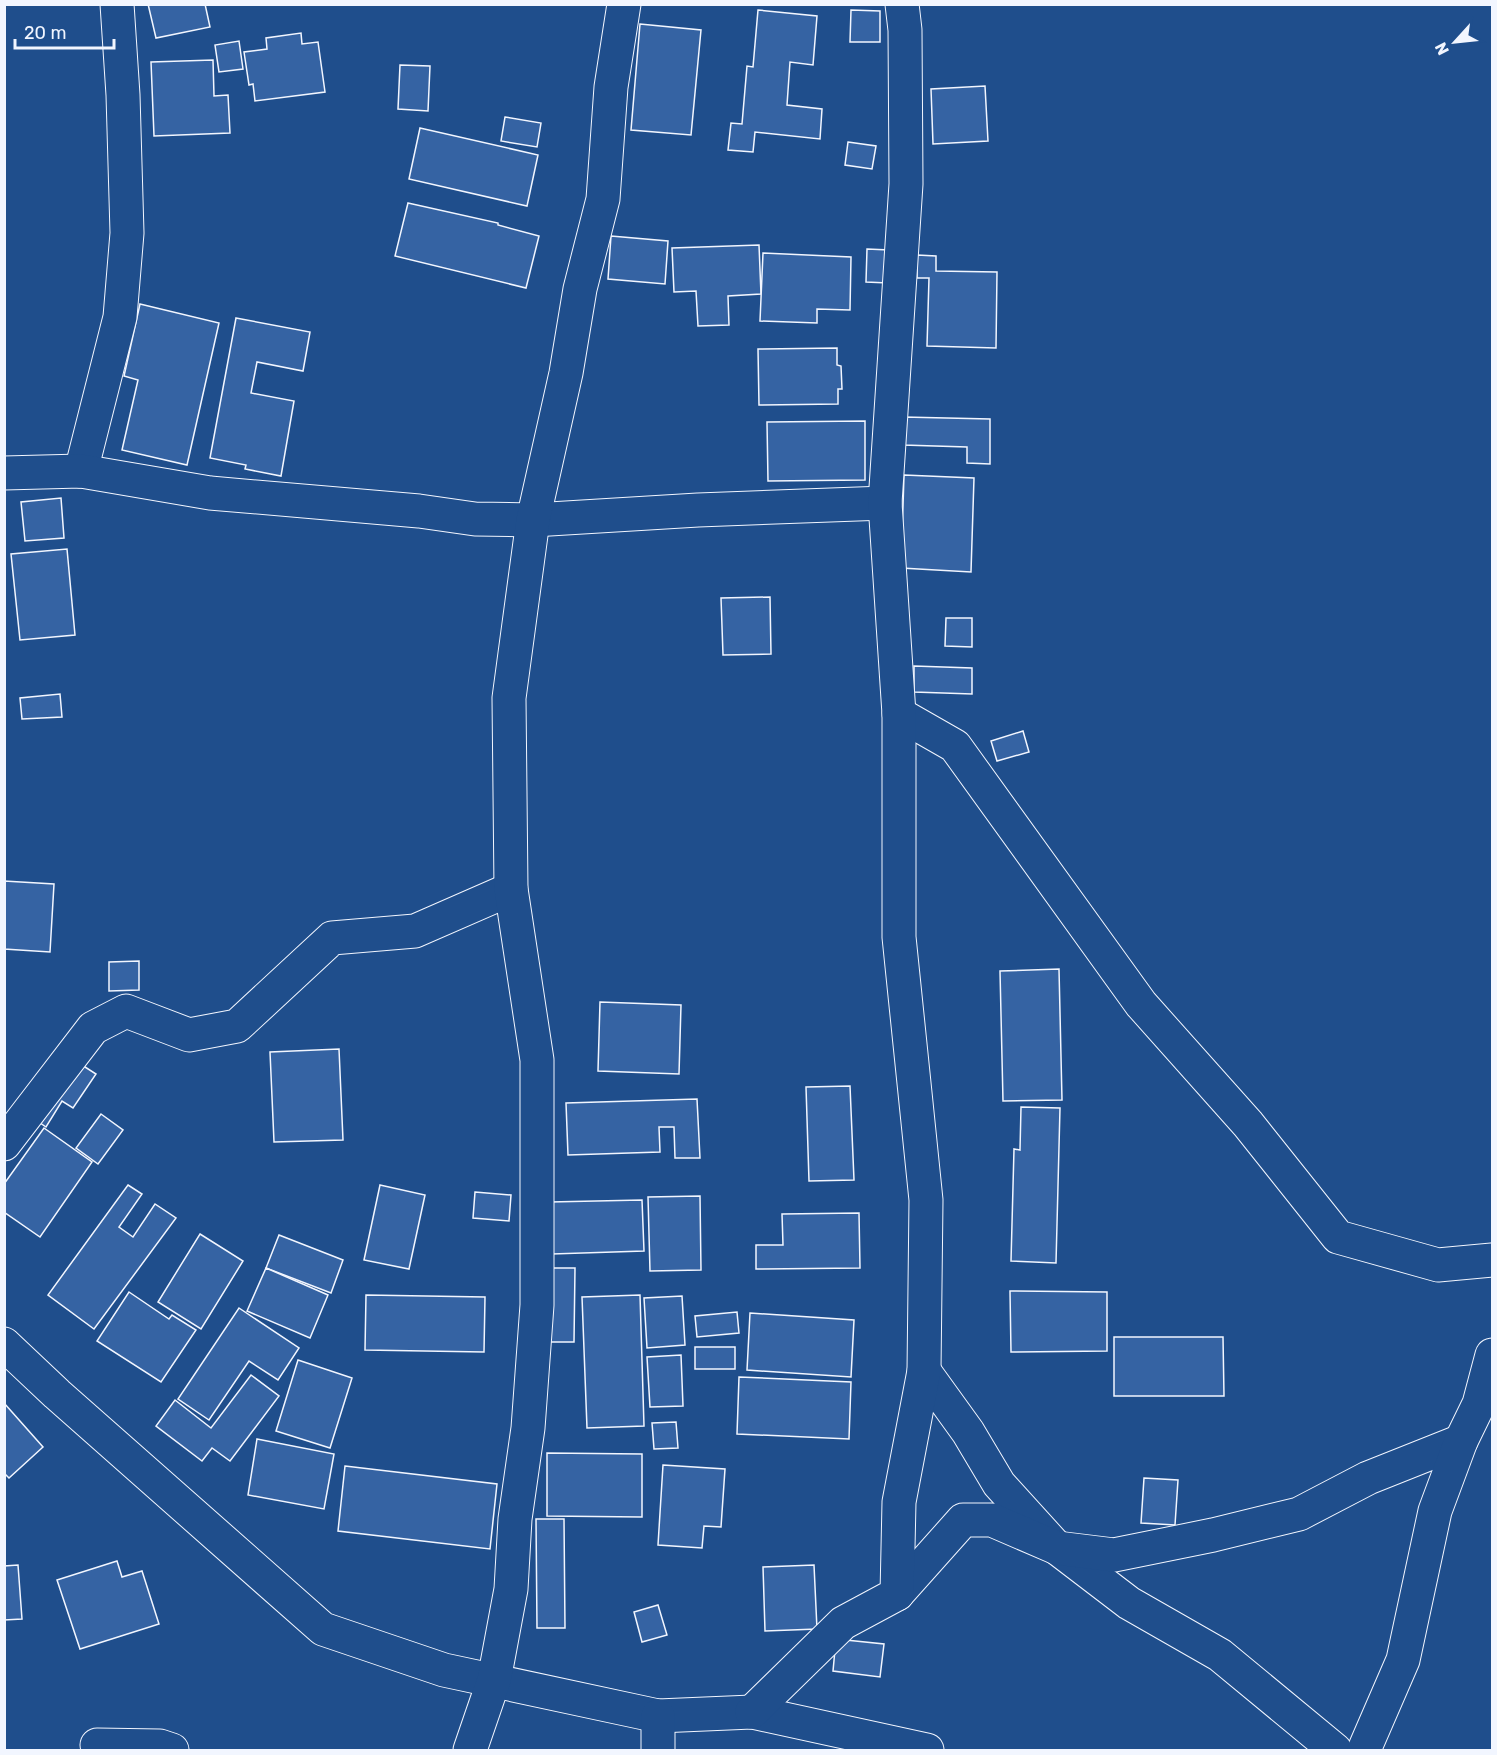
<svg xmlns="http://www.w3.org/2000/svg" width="1497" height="1755" font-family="Rubik,sans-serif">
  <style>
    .building { fill: #3563a3; stroke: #f2f6ff; stroke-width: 1.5 }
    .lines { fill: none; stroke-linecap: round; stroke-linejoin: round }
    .minor-casing { stroke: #f2f6ff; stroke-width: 35 }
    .minor { stroke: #1f4e8c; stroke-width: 33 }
  </style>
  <rect width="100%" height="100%" fill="#1f4e8c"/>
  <g class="building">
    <path d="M148 4H205L210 27 156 38Z"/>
    <path d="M758 10 817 16 813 65 790 62 787 105 822 109 820 139 755 132 753 152 728 150 731 123 742 124 747 66 753 67Z"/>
    <path d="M851 10 880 11V42H850Z"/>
    <path d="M640 24 701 30 691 135 631 130Z"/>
    <path d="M301 33 302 44 318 42 325 92 255 101 253 84 249 85 244 52 267 49 266 38Z"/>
    <path d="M239 41 243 69 219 72 215 45Z"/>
    <path d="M213 60 214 96 228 95 230 133 154 136 151 62Z"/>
    <path d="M400 65 430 66 428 111 398 109Z"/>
    <path d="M985 86 988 141 933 144 931 89Z"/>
    <path d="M505 117 541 123 537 147 501 141Z"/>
    <path d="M420 128 538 155 527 206 409 179Z"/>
    <path d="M848 142 876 146 872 169 845 165Z"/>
    <path d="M408 203 498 223V225L539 236 526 288 395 256Z"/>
    <path d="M611 236 668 241 665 284 608 279Z"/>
    <path d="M759 245 761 294 728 296 729 325 698 326 696 291 674 292 672 248Z"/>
    <path d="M867 249 889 250 888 283 866 282Z"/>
    <path d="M763 253 851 257 850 310 817 309V323L760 321Z"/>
    <path d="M917 255 936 256V271L997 272 996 348 927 346 929 278H917Z"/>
    <path d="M140 304 219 323 187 465 122 450 138 380 124 376Z"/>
    <path d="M236 318 310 332 303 371 257 362 251 393 294 401 281 476 245 469 246 465 210 458Z"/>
    <path d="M837 348V365L841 366 842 389H838V404L759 405 758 349Z"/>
    <path d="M903 417 990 419V464L967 463V447L903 445Z"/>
    <path d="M865 421V480L768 481 767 422Z"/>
    <path d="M904 475 974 478 971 572 901 568Z"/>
    <path d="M61 498 64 538 25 541 21 502Z"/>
    <path d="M67 549 75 635 20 640 11 554Z"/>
    <path d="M770 597 771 654 723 655 721 598Z"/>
    <path d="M946 618H972V647L945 646Z"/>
    <path d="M914 666 972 668V694L914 692Z"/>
    <path d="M60 694 62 717 22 719 20 698Z"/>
    <path d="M1023 731 1029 752 997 761 991 741Z"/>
    <path d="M4 881 54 884 50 952 4 949Z"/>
    <path d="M139 961V990L109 991V962Z"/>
    <path d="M1059 969 1062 1100 1003 1101 1000 971Z"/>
    <path d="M600 1002 681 1005 679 1074 598 1071Z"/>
    <path d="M339 1049 343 1140 274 1142 270 1052Z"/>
    <path d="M71 1058 96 1074 73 1108 62 1101 46 1127 33 1118Z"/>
    <path d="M850 1086 854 1180 809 1181 806 1087Z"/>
    <path d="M697 1099 700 1158H675L674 1127H659L660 1152 568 1155 566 1103Z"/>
    <path d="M1021 1107 1060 1108 1056 1263 1011 1261 1014 1149 1020 1150Z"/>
    <path d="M101 1114 123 1130 98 1164 76 1148Z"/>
    <path d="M44 1128 92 1162 40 1237 4 1212V1184Z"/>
    <path d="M128 1185 142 1194 119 1227 133 1237 155 1204 176 1218 94 1329 48 1295Z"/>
    <path d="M380 1185 425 1195 409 1269 364 1260Z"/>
    <path d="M475 1192 511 1195 509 1221 473 1218Z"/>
    <path d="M700 1196 701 1270 650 1271 648 1197Z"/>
    <path d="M642 1200 644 1251 552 1254 550 1202Z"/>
    <path d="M859 1213 860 1268 756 1269V1245H783L782 1214Z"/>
    <path d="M200 1234 243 1261 201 1329 158 1302Z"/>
    <path d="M279 1235 343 1260 331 1293 266 1268Z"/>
    <path d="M266 1268 328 1295 310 1338 247 1311Z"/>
    <path d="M549 1268H575L574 1342H548Z"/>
    <path d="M1010 1291 1107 1292V1351L1011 1352Z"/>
    <path d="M129 1292 169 1319 172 1315 196 1330 161 1382 97 1341Z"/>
    <path d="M366 1295 485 1297 484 1352 365 1350Z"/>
    <path d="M640 1295 644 1426 587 1428 582 1297Z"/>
    <path d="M682 1296 685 1345 647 1348 644 1298Z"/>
    <path d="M239 1308 299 1348 278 1380 249 1361 209 1420 178 1399Z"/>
    <path d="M737 1312 739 1333 697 1337 695 1316Z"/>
    <path d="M750 1313 854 1320 851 1377 747 1370Z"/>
    <path d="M1114 1337H1223L1224 1396H1114Z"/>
    <rect x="695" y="1347" width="40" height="22"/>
    <path d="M681 1355 683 1406 650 1407 647 1357Z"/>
    <path d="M298 1360 352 1378 330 1448 276 1431Z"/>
    <path d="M251 1375 279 1396 230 1461 212 1448 202 1461 156 1426 175 1400 211 1428Z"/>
    <path d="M739 1377 851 1382 849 1439 737 1434Z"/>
    <path d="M4 1403 43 1447 9 1478 4 1473Z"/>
    <path d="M676 1422 678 1448 654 1449 652 1423Z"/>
    <path d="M257 1439 334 1454 324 1509 248 1495Z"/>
    <path d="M547 1453 642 1454V1517L547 1516Z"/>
    <path d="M663 1465 725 1469 721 1527 704 1526 702 1548 658 1545Z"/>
    <path d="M345 1466 497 1484 490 1549 338 1531Z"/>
    <path d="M1144 1478 1178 1480 1175 1525 1141 1523Z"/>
    <path d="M536 1519H564L565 1628H537Z"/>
    <path d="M117 1561 122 1577 142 1571 159 1624 80 1649 57 1580Z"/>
    <path d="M18 1565 22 1619 4 1620V1566Z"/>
    <path d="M814 1565 817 1629 765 1631 763 1567Z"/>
    <path d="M658 1605 667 1635 642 1642 634 1612Z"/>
    <path d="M836 1639 884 1644 880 1677 833 1671Z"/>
  </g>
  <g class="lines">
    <g class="minor-casing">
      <g id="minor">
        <path d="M81 471 120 317 127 233 123 95 117 4"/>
        <path d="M4 473 81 471 210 493 419 511 475 519 533 520 698 510 885 503"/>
        <path d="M899 714 955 746 1141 1004 1248 1124 1338 1237 1438 1265 1492 1260"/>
        <path d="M4 1144 93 1028 126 1011 189 1035 237 1026 332 938 415 931 511 889"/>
        <path d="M4 1344 57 1394 323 1629 444 1670 658 1716 752 1712 927 1750"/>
        <path d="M924 1371 968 1432 999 1484 1057 1548 1129 1603 1220 1655 1335 1750"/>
        <path d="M897 1594 963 1520H992L1057 1548 1114 1555 1213 1535 1299 1514 1368 1478 1461 1441"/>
        <path d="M752 1712 843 1623 897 1594 899 1502 924 1371 926 1200 899 937V714L885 503 906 184 905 30 902 4"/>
        <path d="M97 1745 160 1746 172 1750"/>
        <path d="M470 1750 494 1680 511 1589 515 1519 528 1428 537 1305V1060L511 889 509 698 533 520 566 373 580 289 603 199 611 87 624 4"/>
        <path d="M658 1750V1716"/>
        <path d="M1364 1750 1403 1660 1435 1511 1461 1441 1479 1404 1492 1355"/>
      </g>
    </g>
    <use href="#minor" class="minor"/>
  </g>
  <rect width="1497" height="1755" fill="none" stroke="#f2f6ff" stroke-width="12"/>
  <g transform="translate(1455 42) rotate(243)" stroke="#1f4e8c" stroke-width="4.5" paint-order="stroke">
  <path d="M0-4.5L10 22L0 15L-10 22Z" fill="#f2f6ff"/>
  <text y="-9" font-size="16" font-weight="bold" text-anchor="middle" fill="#f2f6ff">N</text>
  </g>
  <path d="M15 39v9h99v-9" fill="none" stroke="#f2f6ff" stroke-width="3"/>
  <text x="24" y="39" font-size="18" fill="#f2f6ff" stroke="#1f4e8c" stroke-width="4.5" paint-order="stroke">20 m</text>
</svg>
